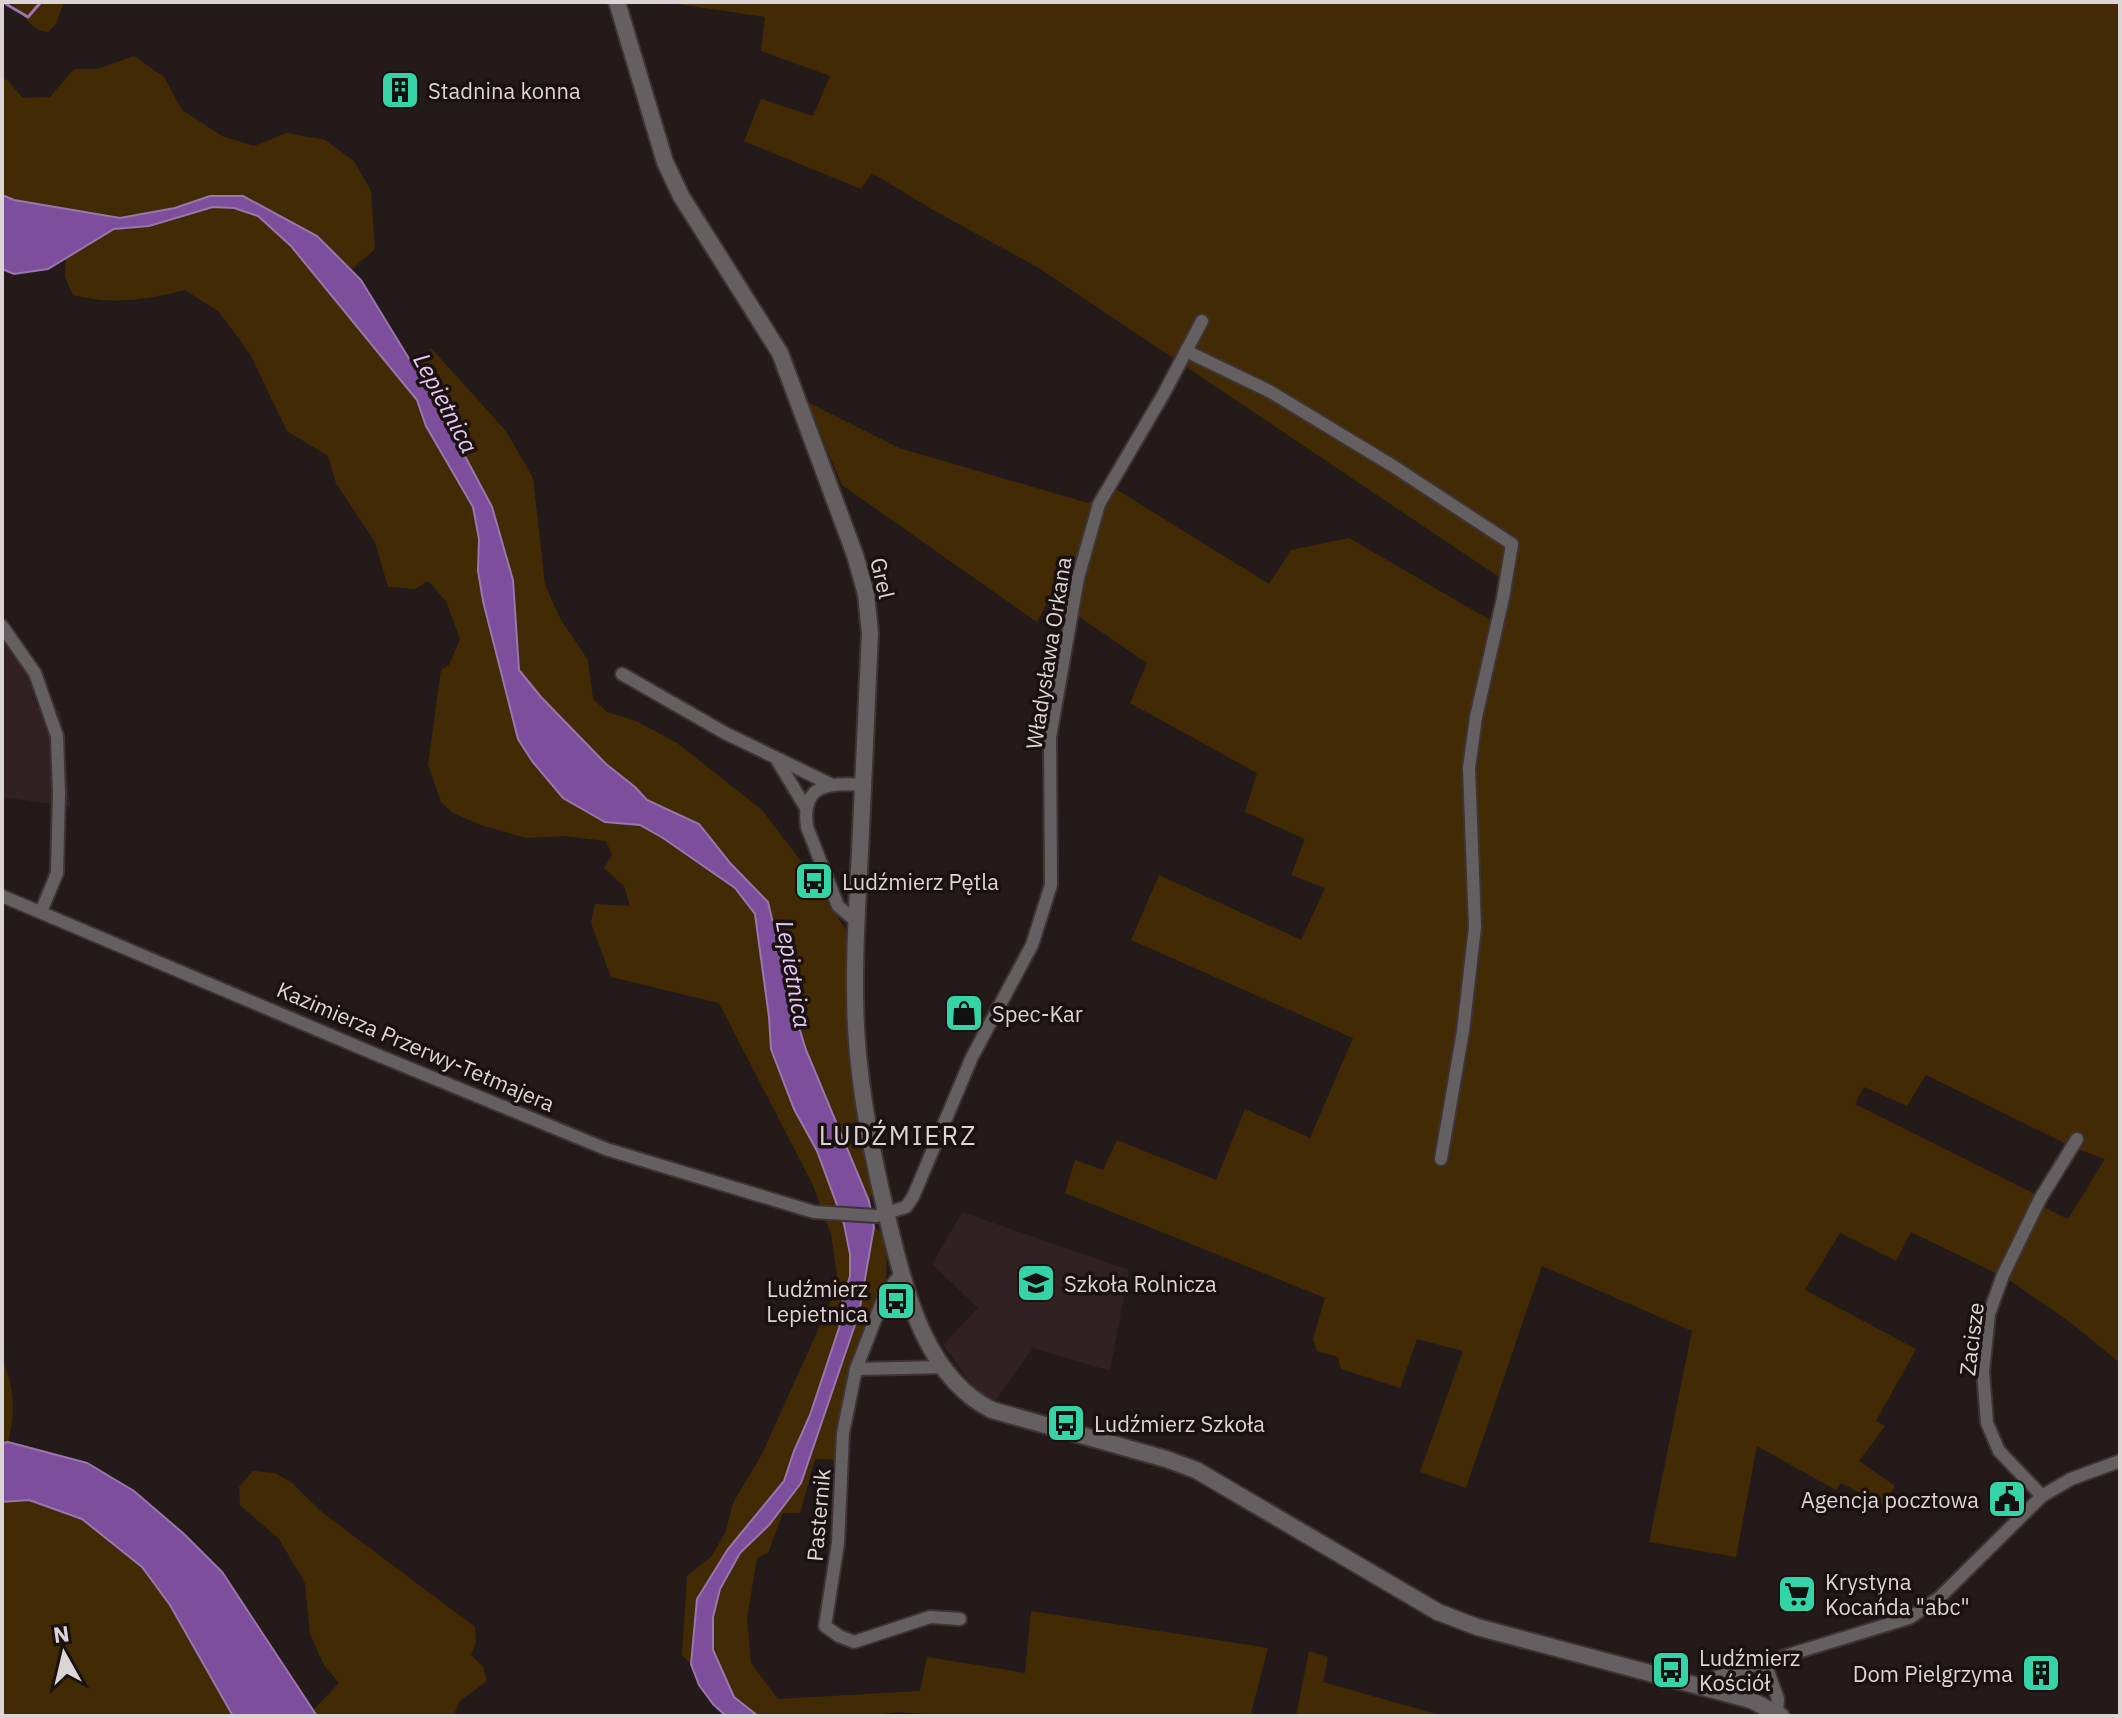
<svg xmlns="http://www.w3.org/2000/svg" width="2122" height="1718" font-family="'IBM Plex Sans',sans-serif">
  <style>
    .built { fill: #312123 }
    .green { fill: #422b04; fill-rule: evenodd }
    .water { fill: #7c4e9c; stroke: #9976ad; stroke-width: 2 }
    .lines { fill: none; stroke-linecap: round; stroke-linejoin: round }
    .stream { stroke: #9976ad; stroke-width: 3 }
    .minor-casing { stroke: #3e3434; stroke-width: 16 }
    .tertiary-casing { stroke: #3e3434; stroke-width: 20 }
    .minor { stroke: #645f61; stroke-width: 12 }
    .tertiary { stroke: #645f61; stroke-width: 16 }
    .labels { text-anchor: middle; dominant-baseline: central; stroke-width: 7; stroke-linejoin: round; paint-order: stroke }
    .poi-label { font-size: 22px; fill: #dcd5d5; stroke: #1b1111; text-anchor: start }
    .street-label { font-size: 22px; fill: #dcd5d5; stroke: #1b1111 }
    .water-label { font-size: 24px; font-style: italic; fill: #e1c9f4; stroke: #1b1111 }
    .quarter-label { font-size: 26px; letter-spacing: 2px; fill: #dcd5d5; stroke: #1b1111 }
  </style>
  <rect width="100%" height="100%" fill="#241a1a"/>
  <g class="built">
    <path d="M2 635 27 672 37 707 61 711 70 807 2 797Z"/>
    <path d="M962 1212 1129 1270 1110 1371 1033 1348 995 1401 975 1388 943 1345 978 1308 932 1264Z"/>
  </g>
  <g class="green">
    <path d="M9 2H64L56 24 48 32C27 30 25 10 9 2Z"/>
    <path d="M663 2H2120V1363L2071 1323 2008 1279 1911 1232 1896 1261 1840 1233 1805 1290 1916 1349 1876 1421 1885 1426 1859 1461 1895 1486 1884 1505 1841 1483 1836 1490 1757 1446 1736 1557 1649 1542 1692 1331 1542 1266 1466 1488 1420 1472 1463 1351 1417 1339 1400 1388 1341 1369 1338 1357 1317 1351 1313 1339 1325 1298 1065 1193 1075 1160 1103 1170 1117 1140 1216 1180 1245 1109 1310 1138 1353 1038 1131 940 1159 875 1301 940 1325 888 1291 875 1305 839 1245 812 1257 773 1130 703 1147 663 1050 597 1037 622 842 485 807 402 899 448 1088 503 1114 488 1269 584 1291 550 1349 538 1490 620 1502 579 1039 268 935 211 872 173 861 189 744 141 761 99 813 116 830 76 761 51 765 17ZM1926 1075 2075 1148 2105 1159 2068 1219 2045 1208 2043 1200 2035 1194 1855 1104 1864 1087 1907 1106Z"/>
    <path d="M134 56 164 77 182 110 222 136 254 146 287 133 325 140 354 161 371 191 375 249 351 270 317 236 210 196 175 208 120 218 13 200 2 195V80L6 79 23 98 50 97 74 69H97Z"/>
    <path d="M213 207 234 208 258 216 291 246 417 400 426 426 473 507 479 539 478 571 483 601 493 638 605 822 640 825 663 838 735 888 755 914 769 1017 771 1049 794 1109 817 1151 844 1224 850 1254V1276L843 1298 839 1328 810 1415 794 1451 784 1481 728 1549 697 1598 691 1664 682 1655 687 1576 712 1556 726 1531 733 1503 762 1454 832 1299 837 1275 831 1234 813 1185 719 1003 611 977 591 923 595 904 630 906 624 886 604 868 612 855 606 841 563 836 525 838 478 824 453 813 441 802 428 764 441 670 449 665 460 639 446 601 428 581 415 589 388 587 375 542 336 483 328 456 287 431 250 354 219 312 185 290C146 300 112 305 73 295L65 277 66 259 114 229 149 226Z"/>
    <path d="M431 348 506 431 533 478 545 585 561 620 588 660 593 699 607 712 636 721 677 743 762 810 806 868 848 933 849 1035 872 1185V1195L869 1201 806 1050 791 1001 768 902 731 864 699 824 647 800 635 787 606 764 541 697 519 670 513 580 492 507 415 369Z"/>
    <path d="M874 1227 882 1233 887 1247 886 1280 858 1353 837 1460 815 1459 800 1513H783L768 1553 757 1558 747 1618 751 1663 778 1699 920 1691 927 1657 1025 1673 1031 1611 1268 1648 1251 1713 1262 1716H951L898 1712 866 1716H758L734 1697 713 1650V1617L720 1589 740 1553 769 1525 801 1483 859 1313Z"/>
    <path d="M2 1361C15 1386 15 1415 8 1442L2 1443Z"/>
    <path d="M253 1471 275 1473 292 1483 323 1513 475 1627 476 1642 471 1655 483 1667 487 1681 460 1701 453 1716H317L314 1709 339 1683 324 1665 310 1634 305 1583 279 1539 240 1505 239 1487Z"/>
    <path d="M29 1500 83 1519 142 1567 170 1605 233 1716H2V1502Z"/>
    <path d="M1309 1651 1328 1657 1323 1682 1443 1716H1296Z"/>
  </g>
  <g class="water">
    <path d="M2 195 14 200 120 218 175 208 210 196H243L317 236 361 280 441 411 492 507 513 580 519 670 541 697 606 764 635 787 647 800 699 824 731 864 768 902 791 1001 806 1050 869 1201 874 1227 859 1313 801 1483 769 1525 740 1553 720 1589 713 1617V1650L734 1697 758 1716H726L713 1704 699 1685 691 1664 697 1599 728 1549 784 1481 794 1451 810 1415 839 1328 843 1298 850 1276V1254L844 1224 817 1151 794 1109 771 1049 769 1017 755 914 735 888 663 838 640 825 605 822 563 798 532 761 518 739 483 601 478 571 479 539 473 507 426 426 417 400 291 246 258 216 234 208 213 207 149 226 114 229 48 269 14 274 2 269Z"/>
    <path d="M8 1442 87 1463 134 1491 184 1534 222 1572 317 1716H233L170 1605 142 1567 82 1519 29 1500 2 1502V1443Z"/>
  </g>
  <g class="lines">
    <path class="stream" d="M6 4 28 17 41 2"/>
    <g class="minor-casing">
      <g id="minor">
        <path d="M1186 351 1269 391 1393 466 1512 544 1503 598 1476 717 1469 768 1475 927 1463 1031 1441 1159"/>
        <path d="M2 626 35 673 57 736 59 793 57 873 41 912"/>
        <path d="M622 674 725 733 830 784"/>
        <path d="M777 760 806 808"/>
        <path d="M2 896 370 1052 606 1149 814 1212 876 1216 906 1207 913 1197 972 1057 1032 945 1051 885 1050 737 1078 578 1099 504 1163 395 1202 321"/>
        <path d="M856 921 838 906 807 827C801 784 829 782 863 785"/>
        <path d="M900 1275 885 1294 856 1369 843 1433 838 1543 825 1626 839 1636 854 1642 930 1617 960 1619"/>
        <path d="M856 1369 945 1367"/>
        <path d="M2042 1496 1999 1451 1987 1423 1983 1372 1989 1314 2003 1275 2040 1199 2077 1139"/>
        <path d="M1765 1663 1778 1699 1777 1712"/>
        <path d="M1706 1687 1716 1677 1909 1618 1939 1598 2042 1496 2071 1479 2120 1461"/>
      </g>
    </g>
    <g class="tertiary-casing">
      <path id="tertiary" d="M617 2 665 162 681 196 780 353 855 555 866 594 870 633C866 706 863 779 860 852 857 910 853 969 856 1028 860 1099 875 1168 892 1237 907 1299 929 1379 992 1410L1166 1459 1196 1470 1438 1612 1477 1627 1751 1700 1781 1716"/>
    </g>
    <use href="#minor" class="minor"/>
    <use href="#tertiary" class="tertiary"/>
  </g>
  <defs>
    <g id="building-square" transform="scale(2)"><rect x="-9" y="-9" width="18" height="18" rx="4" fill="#35d4a7" stroke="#1b1111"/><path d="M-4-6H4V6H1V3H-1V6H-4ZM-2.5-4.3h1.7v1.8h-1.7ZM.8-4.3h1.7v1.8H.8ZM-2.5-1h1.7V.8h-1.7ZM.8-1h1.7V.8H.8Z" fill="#111"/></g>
    <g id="bus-square" transform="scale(2)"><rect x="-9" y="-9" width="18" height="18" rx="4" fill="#35d4a7" stroke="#1b1111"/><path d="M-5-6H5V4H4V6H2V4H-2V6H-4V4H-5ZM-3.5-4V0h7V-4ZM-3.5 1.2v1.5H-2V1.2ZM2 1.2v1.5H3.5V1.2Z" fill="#111"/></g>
    <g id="shop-square" transform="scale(2)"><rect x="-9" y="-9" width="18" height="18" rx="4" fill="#35d4a7" stroke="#1b1111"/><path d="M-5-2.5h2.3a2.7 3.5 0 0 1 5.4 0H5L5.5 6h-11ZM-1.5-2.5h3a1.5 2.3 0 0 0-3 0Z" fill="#111"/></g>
    <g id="school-square" transform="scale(2)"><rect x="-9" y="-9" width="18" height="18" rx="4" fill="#35d4a7" stroke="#1b1111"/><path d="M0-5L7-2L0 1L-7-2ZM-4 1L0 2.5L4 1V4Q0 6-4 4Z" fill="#111"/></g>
    <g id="civic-square" transform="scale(2)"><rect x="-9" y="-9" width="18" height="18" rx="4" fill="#35d4a7" stroke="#1b1111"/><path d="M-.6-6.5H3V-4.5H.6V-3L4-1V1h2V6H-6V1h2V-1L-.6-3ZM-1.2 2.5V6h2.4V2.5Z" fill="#111"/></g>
    <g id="supermarket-square" transform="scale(2)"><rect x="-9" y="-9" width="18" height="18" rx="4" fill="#35d4a7" stroke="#1b1111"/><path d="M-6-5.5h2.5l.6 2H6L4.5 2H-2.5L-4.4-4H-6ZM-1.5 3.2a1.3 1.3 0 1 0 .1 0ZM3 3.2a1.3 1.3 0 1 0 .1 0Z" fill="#111"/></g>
  </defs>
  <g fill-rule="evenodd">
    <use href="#building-square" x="400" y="90"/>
    <use href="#bus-square" x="814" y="881"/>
    <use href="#shop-square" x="964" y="1013"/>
    <use href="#school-square" x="1036" y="1283"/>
    <use href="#bus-square" x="896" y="1301"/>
    <use href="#bus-square" x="1066" y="1423"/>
    <use href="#civic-square" x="2007" y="1499"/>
    <use href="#supermarket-square" x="1797" y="1594"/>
    <use href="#bus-square" x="1671" y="1670"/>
    <use href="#building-square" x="2041" y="1673"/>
  </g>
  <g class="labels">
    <g class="poi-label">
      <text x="428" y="90">Stadnina konna</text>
      <text x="842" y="881">Ludźmierz Pętla</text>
      <text x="992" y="1013">Spec-Kar</text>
      <text x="1064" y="1283">Szkoła Rolnicza</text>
      <text x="868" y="1288" text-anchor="end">Ludźmierz<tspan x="868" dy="25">Lepietnica</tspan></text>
      <text x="1094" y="1423">Ludźmierz Szkoła</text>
      <text x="1979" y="1499" text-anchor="end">Agencja pocztowa</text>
      <text x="1825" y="1581">Krystyna<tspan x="1825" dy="25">Kocańda "abc"</tspan></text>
      <text x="1699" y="1657">Ludźmierz<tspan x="1699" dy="25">Kościół</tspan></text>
      <text x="2013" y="1673" text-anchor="end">Dom Pielgrzyma</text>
    </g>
    <g class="street-label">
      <text transform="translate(883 578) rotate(77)">Grel</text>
      <text transform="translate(1048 653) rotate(-81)">Władysława Orkana</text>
      <text transform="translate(416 1046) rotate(23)">Kazimierza Przerwy-Tetmajera</text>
      <text transform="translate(1971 1339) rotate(-83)">Zacisze</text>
      <text transform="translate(818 1515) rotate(-85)">Pasternik</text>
    </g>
    <g class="water-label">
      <text transform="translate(446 403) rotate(62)">Lepietnica</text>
      <text transform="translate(794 974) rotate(80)">Lepietnica</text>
    </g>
    <g class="quarter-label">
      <text x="898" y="1135">LUDŹMIERZ</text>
    </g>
  </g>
  <rect width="2122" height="1718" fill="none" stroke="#dcd5d5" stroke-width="8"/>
  <g transform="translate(64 1654) rotate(352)" stroke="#1b1111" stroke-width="6" paint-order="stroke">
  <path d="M0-6L14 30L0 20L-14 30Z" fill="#dcd5d5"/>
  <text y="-12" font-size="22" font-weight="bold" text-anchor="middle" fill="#dcd5d5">N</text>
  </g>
</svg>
